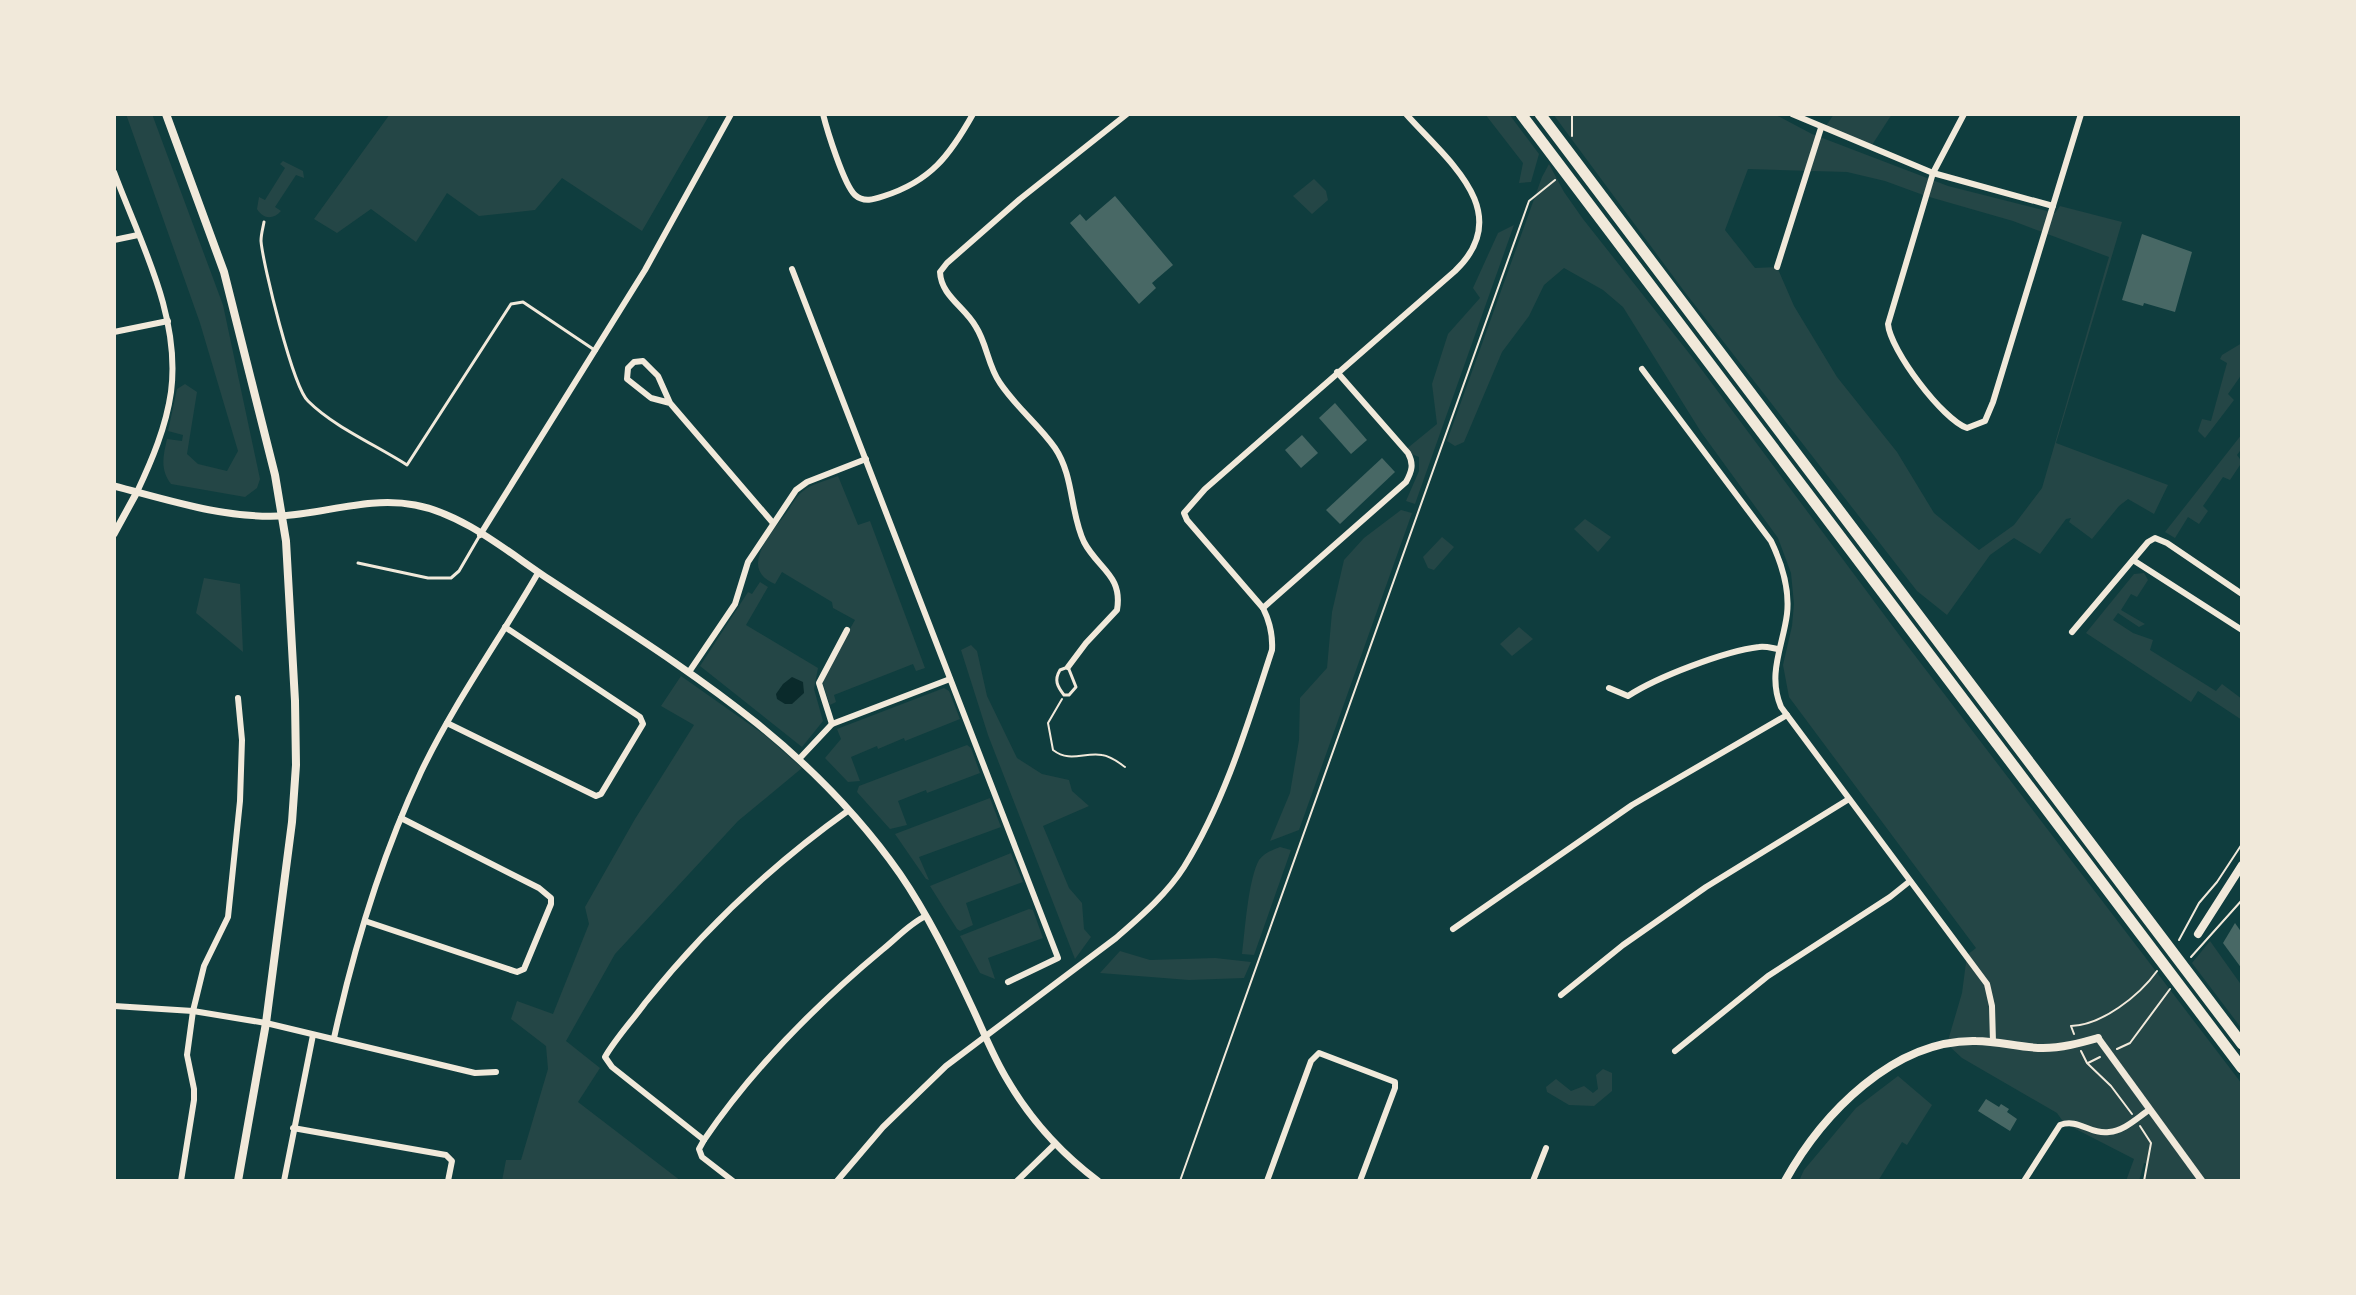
<svg xmlns="http://www.w3.org/2000/svg" width="2356" height="1295" font-family="'Work Sans',sans-serif">
  <style>
    .green { fill: #244646; fill-rule: evenodd }
    .water { fill: #0a2a2b }
    .building { fill: #486865 }
    .lines { fill: none; stroke-linecap: round; stroke-linejoin: round }
    .path { stroke: #f1e9da; stroke-width: 2 }
    .service { stroke: #f1e9da; stroke-width: 3 }
    .minor { stroke: #f1e9da; stroke-width: 6 }
    .tertiary { stroke: #f1e9da; stroke-width: 7 }
    .secondary { stroke: #f1e9da; stroke-width: 8 }
    .motorway { stroke: #f1e9da; stroke-width: 11 }
  </style>
  <rect width="100%" height="100%" fill="#0f3d3e"/>
  <g class="green">
    <path d="M126 114H152L223 305 260 479 257 488 245 497 171 484C160 469 163 457 167 439L182 441 183 435 168 431 177 389 185 384 197 392 187 454 198 464 227 471 238 451 200 323Z"/>
    <path d="M390 114H710L642 231 562 178 535 210 479 216 447 193 416 242 371 209 337 233 314 219Z"/>
    <path d="M1485 114H1509L1539 154 1531 182 1519 183 1523 163Z"/>
    <path d="M1553 114H1774L1812 134 1948 186 2055 213 2060 206 2122 222 2056 443 2168 485 2154 514 2128 499 2119 506 2092 539 2069 522 2071 518 2066 519 2040 554 2014 538 1990 555 1947 615 1917 591 1684 291ZM1748 169 1847 172 1885 181 1926 196 2013 221 2109 257 2042 488 2014 525 1979 550 1934 513 1897 452 1837 377 1794 306 1777 267 1755 268 1725 230Z"/>
    <path d="M1834 114H1892L1872 145 1826 126Z"/>
    <path d="M283 161 303 171 304 178 296 175 275 207 281 211C273 220 263 219 257 209L259 197 265 200 285 168 280 164Z"/>
    <path d="M1549 164 1564 192 1583 219 1696 362 1900 636 2242 1084V1181H2144L2147 1164 2144 1163 2139 1181H2126L2134 1159 2064 1123 2057 1113 1962 1058 1947 1044 1962 993 1967 955 1976 948 1789 697 1783 665 1792 626 1794 604 1791 573 1778 538 1701 432 1623 307 1603 290 1564 268 1544 285 1529 316 1502 352 1464 442 1455 446 1447 441 1542 177Z"/>
    <path d="M1314 179 1326 191 1328 200 1312 214 1293 196Z"/>
    <path d="M1514 225 1415 504 1406 501 1419 471V457L1404 451 1437 424 1432 384 1448 334 1480 298 1473 288 1498 233Z"/>
    <path d="M2242 343V374L2228 394 2234 400 2205 438 2198 431 2202 419 2211 421 2227 363 2220 359 2222 355Z"/>
    <path d="M2242 434V448L2237 455 2242 462 2230 480 2223 477 2203 506 2208 511 2199 524 2188 517 2175 538 2165 532Z"/>
    <path d="M838 476 858 525 870 521 925 668 916 671 913 664 834 695 836 702 830 705 823 684 825 672 855 620 833 608 832 602 782 572 775 584C739 569 769 536 784 516 790 509 795 497 803 491 811 484 828 480 838 476Z"/>
    <path d="M1401 510 1412 513 1299 830 1270 841 1290 793 1299 740 1300 698 1327 668 1332 612 1344 560 1364 538Z"/>
    <path d="M1585 519 1611 537 1598 552 1574 529Z"/>
    <path d="M1442 537 1454 547 1434 570 1428 568 1423 557Z"/>
    <path d="M2144 573 2148 580 2137 597 2131 594 2121 610 2145 624 2139 627 2118 613 2113 620 2133 633 2153 640 2150 650 2216 691 2222 684 2242 699V720L2198 691 2191 702 2086 633 2134 574Z"/>
    <path d="M204 578 240 584 243 652 196 613Z"/>
    <path d="M760 582 768 587 746 625 818 668 814 689 823 721 802 747 700 666 748 592 752 594Z"/>
    <path d="M1519 627 1533 639 1512 656 1500 644Z"/>
    <path d="M971 645 977 651 987 696 1017 758 1042 774 1069 780 1072 791 1089 806 1043 826 1069 888 1082 903 1084 929 1091 937 1075 959 988 735 961 650Z"/>
    <path d="M681 676 766 736 802 768 738 821 615 954 566 1041 600 1068 578 1102 681 1181H502L506 1160H521L548 1069 546 1046 511 1019 517 1001 553 1014 589 924 585 907 635 819 694 725 661 706Z"/>
    <path d="M944 688 949 691 960 719 905 741 904 738 878 749 877 746 851 757 860 781 848 782 825 758 841 739 837 729Z"/>
    <path d="M967 745 971 748 980 773 927 793 926 790 898 801 907 825 890 829 857 792 859 786Z"/>
    <path d="M990 798 1001 827 919 857 929 880 926 879 895 834Z"/>
    <path d="M1280 847 1291 850 1254 955 1242 954C1245 931 1248 880 1259 860 1264 853 1272 850 1280 847Z"/>
    <path d="M1011 853 1023 882 966 903 973 925 960 931 957 929 930 886Z"/>
    <path d="M1029 909 1033 910 1043 938 988 958 995 979 980 973 960 936Z"/>
    <path d="M2210 941 2242 986V1029L2192 963Z"/>
    <path d="M1120 951 1150 960 1215 958 1251 962 1244 978 1189 980 1100 973Z"/>
    <path d="M1603 1069 1612 1073V1091L1594 1106 1569 1105 1547 1092 1546 1087 1556 1079 1571 1091 1584 1086 1593 1093 1598 1089 1596 1075Z"/>
    <path d="M1898 1076 1932 1105 1907 1145 1902 1142 1878 1181H1799L1804 1170 1856 1108Z"/>
  </g>
  <path class="water" d="M792 677 803 682 804 693 792 704H785L777 699 776 694 783 684Z"/>
  <g class="building">
    <path d="M1115 196 1173 265 1152 283 1156 288 1139 304 1070 223 1080 214 1086 221Z"/>
    <path d="M2142 234 2192 252 2175 312 2144 303 2143 306 2122 300Z"/>
    <path d="M1335 403 1367 440 1351 454 1319 418Z"/>
    <path d="M1302 435 1318 453 1301 468 1285 450Z"/>
    <path d="M1382 458 1395 472 1340 524 1326 510Z"/>
    <path d="M2235 923 2242 933V969L2223 943Z"/>
    <path d="M1986 1099 1999 1107 2001 1104 2009 1109 2007 1112 2017 1119 2010 1131 1978 1111Z"/>
  </g>
  <g class="lines">
    <g class="path">
      <path d="M1572 136V114"/>
      <path d="M1062 699 1048 723 1053 750C1070 763 1084 752 1102 755 1111 756 1118 762 1125 767"/>
      <path d="M2179 940 2199 903 2217 882 2242 844"/>
      <path d="M2191 957 2242 900"/>
      <path d="M2074 1034 2071 1026C2102 1025 2139 996 2157 971"/>
      <path d="M2117 1049 2130 1043 2170 989"/>
      <path d="M2081 1051 2087 1063 2111 1086 2132 1114"/>
      <path d="M2088 1063 2100 1057"/>
      <path d="M2140 1126 2151 1143 2144 1181"/>
      <path d="M1180 1181 1529 201 1555 180"/>
    </g>
    <g class="service">
      <path d="M264 222C263 228 261 234 261 241 263 265 293 387 308 401 334 427 376 445 407 465L511 304 523 302 596 351"/>
      <path d="M358 563 428 578H451L459 571 480 535"/>
      <path d="M1068 667 1076 687 1069 695H1064C1057 686 1054 680 1060 670Z"/>
    </g>
    <g class="minor">
      <path d="M823 114C827 130 844 185 855 195 864 203 875 199 884 196 931 181 950 155 973 114"/>
      <path d="M1792 114 1933 173 2053 206"/>
      <path d="M1964 114 1933 173 1888 324C1890 350 1943 420 1967 428L1985 421 1993 402 2081 114"/>
      <path d="M114 172C140 242 181 316 171 392 166 427 152 460 137 492"/>
      <path d="M114 240 138 235"/>
      <path d="M1777 267 1821 128"/>
      <path d="M792 269 1058 958 1008 982"/>
      <path d="M114 332 168 321"/>
      <path d="M1642 369 1771 541C1782 564 1790 588 1787 614 1783 646 1767 674 1781 707L1987 984 1992 1006 1993 1042"/>
      <path d="M670 403 651 398 627 379 628 368 634 362 643 361 658 376 670 403 773 523"/>
      <path d="M480 535 645 270 731 114"/>
      <path d="M2133 560 2242 630"/>
      <path d="M1263 608 1406 482C1412 471 1414 464 1408 453L1337 372"/>
      <path d="M2072 632 2148 542 2155 538 2167 543 2242 594"/>
      <path d="M1068 667 1086 643 1117 610C1123 575 1098 569 1084 542 1070 513 1074 476 1055 448 1039 425 1016 407 1000 383 988 366 987 344 976 327 965 307 941 296 940 272L947 263 1020 199 1127 114"/>
      <path d="M689 672 735 604 748 562 796 490 807 482 866 459"/>
      <path d="M1609 688 1628 696C1657 677 1725 651 1759 647 1765 646 1772 648 1778 649"/>
      <path d="M447 723 596 796 601 794 643 724 640 717 505 627"/>
      <path d="M832 724 819 683 847 630"/>
      <path d="M800 758 832 724 950 679"/>
      <path d="M365 921 517 972 524 969 551 904V898L539 888 401 818"/>
      <path d="M1453 929 1632 805 1787 715"/>
      <path d="M1561 995 1623 945 1706 887 1849 799"/>
      <path d="M114 1006 193 1011 266 1023 475 1073 496 1072"/>
      <path d="M334 1038C354 947 381 857 421 772 454 703 500 639 538 573"/>
      <path d="M1675 1051 1768 976 1890 897 1910 881"/>
      <path d="M293 1128 446 1155 452 1161 448 1181"/>
      <path d="M704 1140C753 1068 816 1005 882 950 896 939 910 923 926 916"/>
      <path d="M181 1181 194 1100V1089L187 1055 193 1011 204 966 228 917 240 801 242 740 238 698"/>
      <path d="M284 1181 313 1035"/>
      <path d="M733 1181 702 1157 699 1149 704 1140 612 1067 605 1057C616 1038 632 1021 645 1003 703 930 773 864 849 810"/>
      <path d="M837 1181 883 1127 946 1066 1116 938C1140 917 1167 894 1184 867 1225 801 1248 723 1272 650 1273 634 1270 622 1263 608L1187 520 1184 513 1205 489 1455 271C1517 212 1446 159 1406 114"/>
      <path d="M1017 1181 1055 1144"/>
      <path d="M1267 1181 1311 1061 1319 1053 1395 1082V1088L1360 1181"/>
      <path d="M1533 1181 1546 1148"/>
      <path d="M2024 1181 2060 1125C2078 1118 2091 1135 2109 1132 2124 1131 2137 1118 2149 1110"/>
    </g>
    <g class="tertiary">
      <path d="M114 486C168 500 222 518 279 516 324 514 369 496 415 505 464 514 509 553 550 580 682 667 807 741 900 874 928 915 950 960 971 1005 983 1030 993 1057 1008 1081 1031 1120 1062 1154 1098 1181"/>
      <path d="M114 534 137 492"/>
      <path d="M2098 1038 2202 1181"/>
    </g>
    <g class="secondary">
      <path d="M166 114 224 272 275 475 286 541 295 701 296 765 292 822 266 1023 238 1181"/>
      <path d="M2198 934 2242 865"/>
      <path d="M1785 1181C1822 1114 1894 1039 1976 1041 1999 1041 2021 1048 2043 1048 2062 1048 2080 1043 2098 1038"/>
    </g>
    <g class="motorway">
      <path d="M1521 114 2242 1068"/>
      <path d="M1540 114 2242 1044"/>
    </g>
  </g>
  <rect width="2356" height="1295" fill="none" stroke="#f1e9da" stroke-width="232"/>
</svg>
